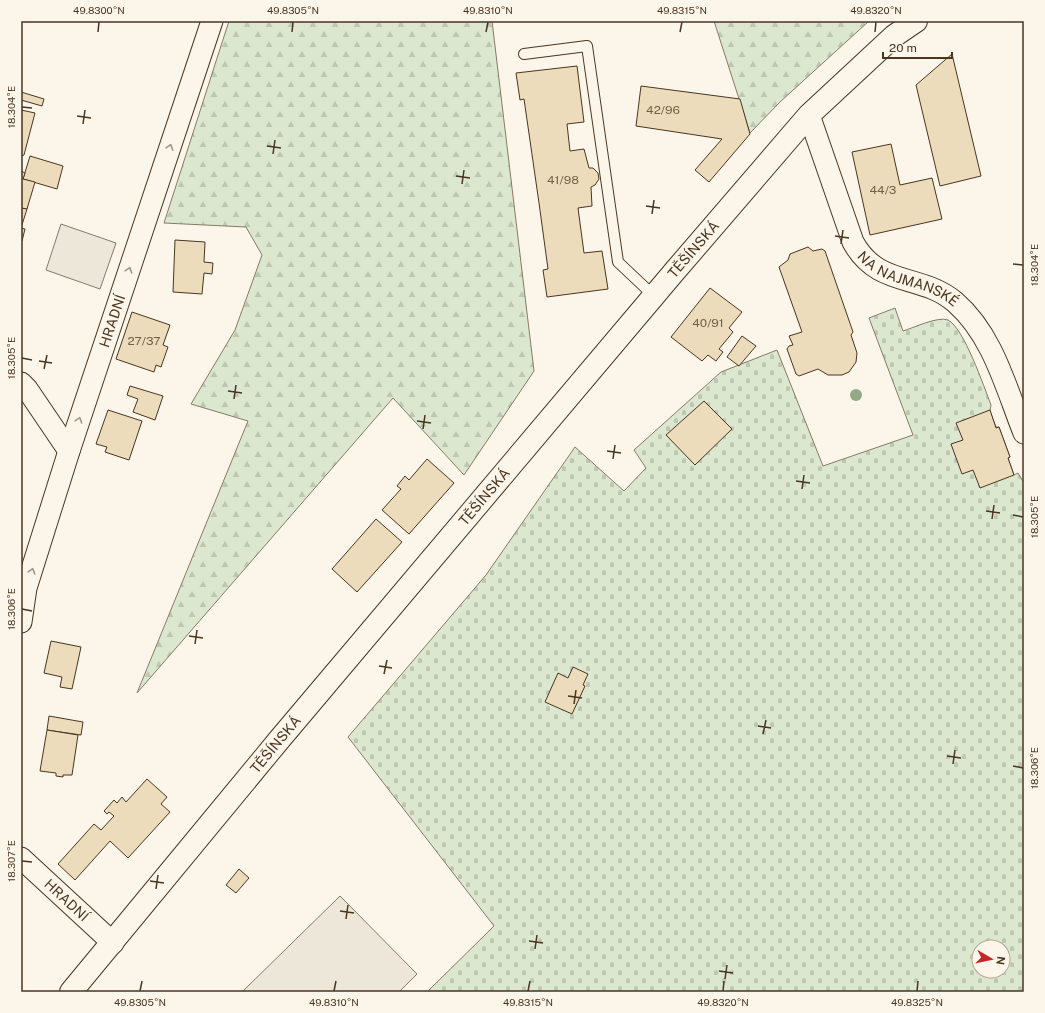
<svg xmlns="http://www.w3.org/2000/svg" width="1045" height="1013" font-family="'Public Sans',sans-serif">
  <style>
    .forest { fill: url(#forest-firs); stroke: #887966 }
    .cemetery { fill: url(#cemetery-stones); stroke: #887966; fill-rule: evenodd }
    .parking { fill: #ede7d9; stroke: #887966 }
    .building { fill: #ecdcbc; stroke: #4a3520 }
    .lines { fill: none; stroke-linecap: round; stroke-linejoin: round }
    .lane-casing { stroke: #4a3520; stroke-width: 12 }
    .street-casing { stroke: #4a3520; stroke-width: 23 }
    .secondary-casing { stroke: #4a3520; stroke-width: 24 }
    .lane { stroke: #fbf6e9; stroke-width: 10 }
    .street { stroke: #fbf6e9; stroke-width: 21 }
    .secondary { stroke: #fbf6e9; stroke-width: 22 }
    .tree { fill: #96a887 }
    .oneway { stroke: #a29684 }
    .ticks { fill: none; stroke: #4a3520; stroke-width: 1.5 }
    .labels { text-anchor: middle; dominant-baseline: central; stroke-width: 3; stroke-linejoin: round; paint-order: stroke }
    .number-label { font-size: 12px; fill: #725f47 }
    .street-label { font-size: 14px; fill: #4a3520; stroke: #fbf6e9 }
    .neatline { fill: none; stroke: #4a3520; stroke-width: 1.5 }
    .ticks-label { font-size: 10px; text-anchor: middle; fill: #4a3520 }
  </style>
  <defs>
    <pattern id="forest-firs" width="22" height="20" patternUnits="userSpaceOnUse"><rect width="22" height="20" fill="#dce7d0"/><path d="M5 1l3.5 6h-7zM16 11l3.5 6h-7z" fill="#bec7b2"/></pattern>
    <pattern id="cemetery-stones" width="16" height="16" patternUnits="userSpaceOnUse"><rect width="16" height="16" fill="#dce7d0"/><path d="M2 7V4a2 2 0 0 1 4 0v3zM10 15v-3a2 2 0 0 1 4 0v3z" fill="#bec7b2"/></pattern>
  </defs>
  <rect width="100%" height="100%" fill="#fbf6e9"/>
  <g class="forest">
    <path d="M229 21H492L534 371 464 475 393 398 137 693 248 421 191 404 235 330 262 255 246 227 164 223Z"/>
    <path d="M714 21H869L780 102 750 133Z"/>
  </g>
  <path class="cemetery" d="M895 308 903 331C913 328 938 316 948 320 964 328 984 387 991 405L990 411 996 427H999L1010 457 1008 458 1014 475 1018 473 1024 483V992H427L494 926 348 737 486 575 575 447 624 491 646 468 634 450 721 372 777 350 823 466 913 435 869 318ZM979 947H1003V971H979Z"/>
  <g class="parking">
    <path d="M61 224 116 243 100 289 46 270Z"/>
    <path d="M340 896 417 974 399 992H242Z"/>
  </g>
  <g class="building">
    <path d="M952 54 981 176 940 186 916 85Z"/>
    <path d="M577 66 584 122 567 124 570 151 584 149 589 168H593L598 173 599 179 595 185 591 187 592 206 578 208 584 253 602 251 608 289 547 297 543 270 548 269 539 203 524 99 520 100 516 73Z"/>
    <path d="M641 86 740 99 750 134 709 182 695 170 722 139 636 126Z"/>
    <path d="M21 92 44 99 42 106 21 100Z"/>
    <path d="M21 110 35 113 24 155 21 156Z"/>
    <path d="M891 144 900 185 932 178 942 219 870 235 852 152Z"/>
    <path d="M30 156 63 166 57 189 23 179Z"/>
    <path d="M21 171 25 173 23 179 35 182 27 209 21 208Z"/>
    <path d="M21 208 27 209 21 228 25 229 22 241H21Z"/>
    <path d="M175 240 205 242 204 262 213 263 212 274 204 273 202 294 173 292Z"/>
    <path d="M808 247 813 251 822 249 825 251 853 332 851 335 857 353 856 362 849 372 842 375H828L818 369 799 376 796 374 787 349 789 346 793 345 789 336 802 332 779 267 788 260 790 254Z"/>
    <path d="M710 288 742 312 729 328 733 332 719 349 723 352 716 361 708 355 702 361 671 337Z"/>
    <path d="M132 312 170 325 163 345 168 347 161 367 156 365 154 372 116 359Z"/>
    <path d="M742 336 756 346 739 366 727 357Z"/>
    <path d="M130 386 163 396 155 420 133 412 138 399 127 395Z"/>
    <path d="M704 401 732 429 695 465 666 435Z"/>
    <path d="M108 410 142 421 129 460 105 452 107 447 96 444Z"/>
    <path d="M990 410 996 428 999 427 1010 457 1008 458 1014 475 980 488 973 470 962 474 951 444 963 440 956 423Z"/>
    <path d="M427 459 454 483 409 534 382 510 401 489 397 486 405 476 409 480Z"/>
    <path d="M376 519 402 542 357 592 332 569Z"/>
    <path d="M51 641 81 647 72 689 60 687 62 677 44 673Z"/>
    <path d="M573 667 588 674 583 685 585 686 572 714 545 702 558 673 568 678Z"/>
    <path d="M49 716 83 722 81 735 47 730Z"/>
    <path d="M47 730 78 735 72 775H63V777L56 776V773L40 771Z"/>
    <path d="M147 779 167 797 161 804 170 812 128 858 110 841 75 880 58 864 94 824 101 830 114 816 109 812 107 814 104 811 114 800 117 803 122 797 126 802Z"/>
    <path d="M239 869 249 878 236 893 226 885Z"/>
  </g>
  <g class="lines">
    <g class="lane-casing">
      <path id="lane" d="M524 54 587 46 618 262 654 296"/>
    </g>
    <g class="street-casing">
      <g id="street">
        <path id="s1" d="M809 115 853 242C878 288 921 273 955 302 993 335 1006 388 1024 433"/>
        <path d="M21 383 27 389 69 451"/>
        <path id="s2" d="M21 622 26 588 69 451 212 21"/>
        <path id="s3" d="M21 858 113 943"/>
      </g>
    </g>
    <g class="secondary-casing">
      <g id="secondary">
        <path id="s4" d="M71 992 279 740 674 272 809 115 894 36 916 21"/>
      </g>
    </g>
    <use href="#lane" class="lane"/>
    <use href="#street" class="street"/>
    <use href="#secondary" class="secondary"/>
  </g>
  <circle class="tree" cx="856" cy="395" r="6"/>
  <defs><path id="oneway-chevron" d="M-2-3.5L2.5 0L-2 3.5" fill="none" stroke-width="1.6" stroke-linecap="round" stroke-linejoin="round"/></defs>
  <g class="oneway">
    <use href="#oneway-chevron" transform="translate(170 147) rotate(-72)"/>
    <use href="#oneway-chevron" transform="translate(129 270) rotate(-72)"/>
    <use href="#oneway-chevron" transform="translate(79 420) rotate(-72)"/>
    <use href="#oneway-chevron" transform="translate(32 571) rotate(-73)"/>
  </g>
  <path class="ticks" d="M98 32 99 22M292 32 293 22M486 32 488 22M680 32 682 22M875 32 876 22M22 107 32 108M77 116 91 118M83 124 85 110M267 146 281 148M273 154 275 140M456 176 470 178M462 184 464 170M646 206 660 208M652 214 654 200M835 236 849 238M841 244 843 230M1013 264 1023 265M22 358 32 360M39 361 52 363M44 369 47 355M228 391 242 393M234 399 236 385M417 421 431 423M423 429 425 415M607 451 621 453M613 459 615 445M796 481 810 483M802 489 804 475M986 511 1000 513M1013 515 1023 517M992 519 994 505M22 609 32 611M189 636 203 638M195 644 197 630M379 666 392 668M384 674 387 660M568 696 582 698M574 704 576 690M758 726 771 728M763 734 766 720M947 756 961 758M953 764 955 750M1013 766 1023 768M22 861 32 862M150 881 164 883M156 889 158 875M340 911 354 913M346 919 348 905M529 941 543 943M535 949 537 935M719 971 733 973M725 979 727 965M140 991 142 981M334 991 336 981M528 991 530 981M723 991 724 981M917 991 918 981"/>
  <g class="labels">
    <g class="number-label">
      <text x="663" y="110">42/96</text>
      <text x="563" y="180">41/98</text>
      <text x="883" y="190">44/3</text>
      <text x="708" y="323">40/91</text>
      <text x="144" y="341">27/37</text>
    </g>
    <g class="street-label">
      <text stroke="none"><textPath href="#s4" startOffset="969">TĚŠÍNSKÁ</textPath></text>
      <text stroke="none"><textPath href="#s1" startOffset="203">NA NAJMANSKÉ</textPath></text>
      <text stroke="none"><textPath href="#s2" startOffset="315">HRADNÍ</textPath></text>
      <text stroke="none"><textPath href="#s4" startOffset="645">TĚŠÍNSKÁ</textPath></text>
      <text stroke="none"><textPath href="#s4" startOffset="321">TĚŠÍNSKÁ</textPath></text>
      <text stroke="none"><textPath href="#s3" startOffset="62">HRADNÍ</textPath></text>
    </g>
  </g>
  <rect width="1045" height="1013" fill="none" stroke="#fbf6e9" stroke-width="44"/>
  <g transform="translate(991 959) rotate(99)"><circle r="19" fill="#fbf6e9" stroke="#b4a999"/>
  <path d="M0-3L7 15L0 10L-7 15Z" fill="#c62828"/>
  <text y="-6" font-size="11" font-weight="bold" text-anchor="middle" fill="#4a3520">N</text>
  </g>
  <path d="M883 52v6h69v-6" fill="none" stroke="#4a3520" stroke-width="2"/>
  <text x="889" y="52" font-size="12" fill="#4a3520" stroke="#fbf6e9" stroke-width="3" paint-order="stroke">20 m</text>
  <rect x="22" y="22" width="1001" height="969" class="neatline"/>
  <g class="ticks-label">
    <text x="99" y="14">49.8300°N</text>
    <text x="293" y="14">49.8305°N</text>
    <text x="488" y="14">49.8310°N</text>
    <text x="682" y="14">49.8315°N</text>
    <text x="876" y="14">49.8320°N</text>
    <text transform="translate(11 107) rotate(-90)" y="4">18.304°E</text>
    <text transform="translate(1034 265) rotate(-90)" y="4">18.304°E</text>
    <text transform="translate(11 358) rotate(-90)" y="4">18.305°E</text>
    <text transform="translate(1034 517) rotate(-90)" y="4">18.305°E</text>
    <text transform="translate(11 609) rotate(-90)" y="4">18.306°E</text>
    <text transform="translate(1034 768) rotate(-90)" y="4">18.306°E</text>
    <text transform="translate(11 861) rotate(-90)" y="4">18.307°E</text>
    <text x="140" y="1006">49.8305°N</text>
    <text x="334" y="1006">49.8310°N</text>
    <text x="528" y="1006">49.8315°N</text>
    <text x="723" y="1006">49.8320°N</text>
    <text x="917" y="1006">49.8325°N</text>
  </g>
</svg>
